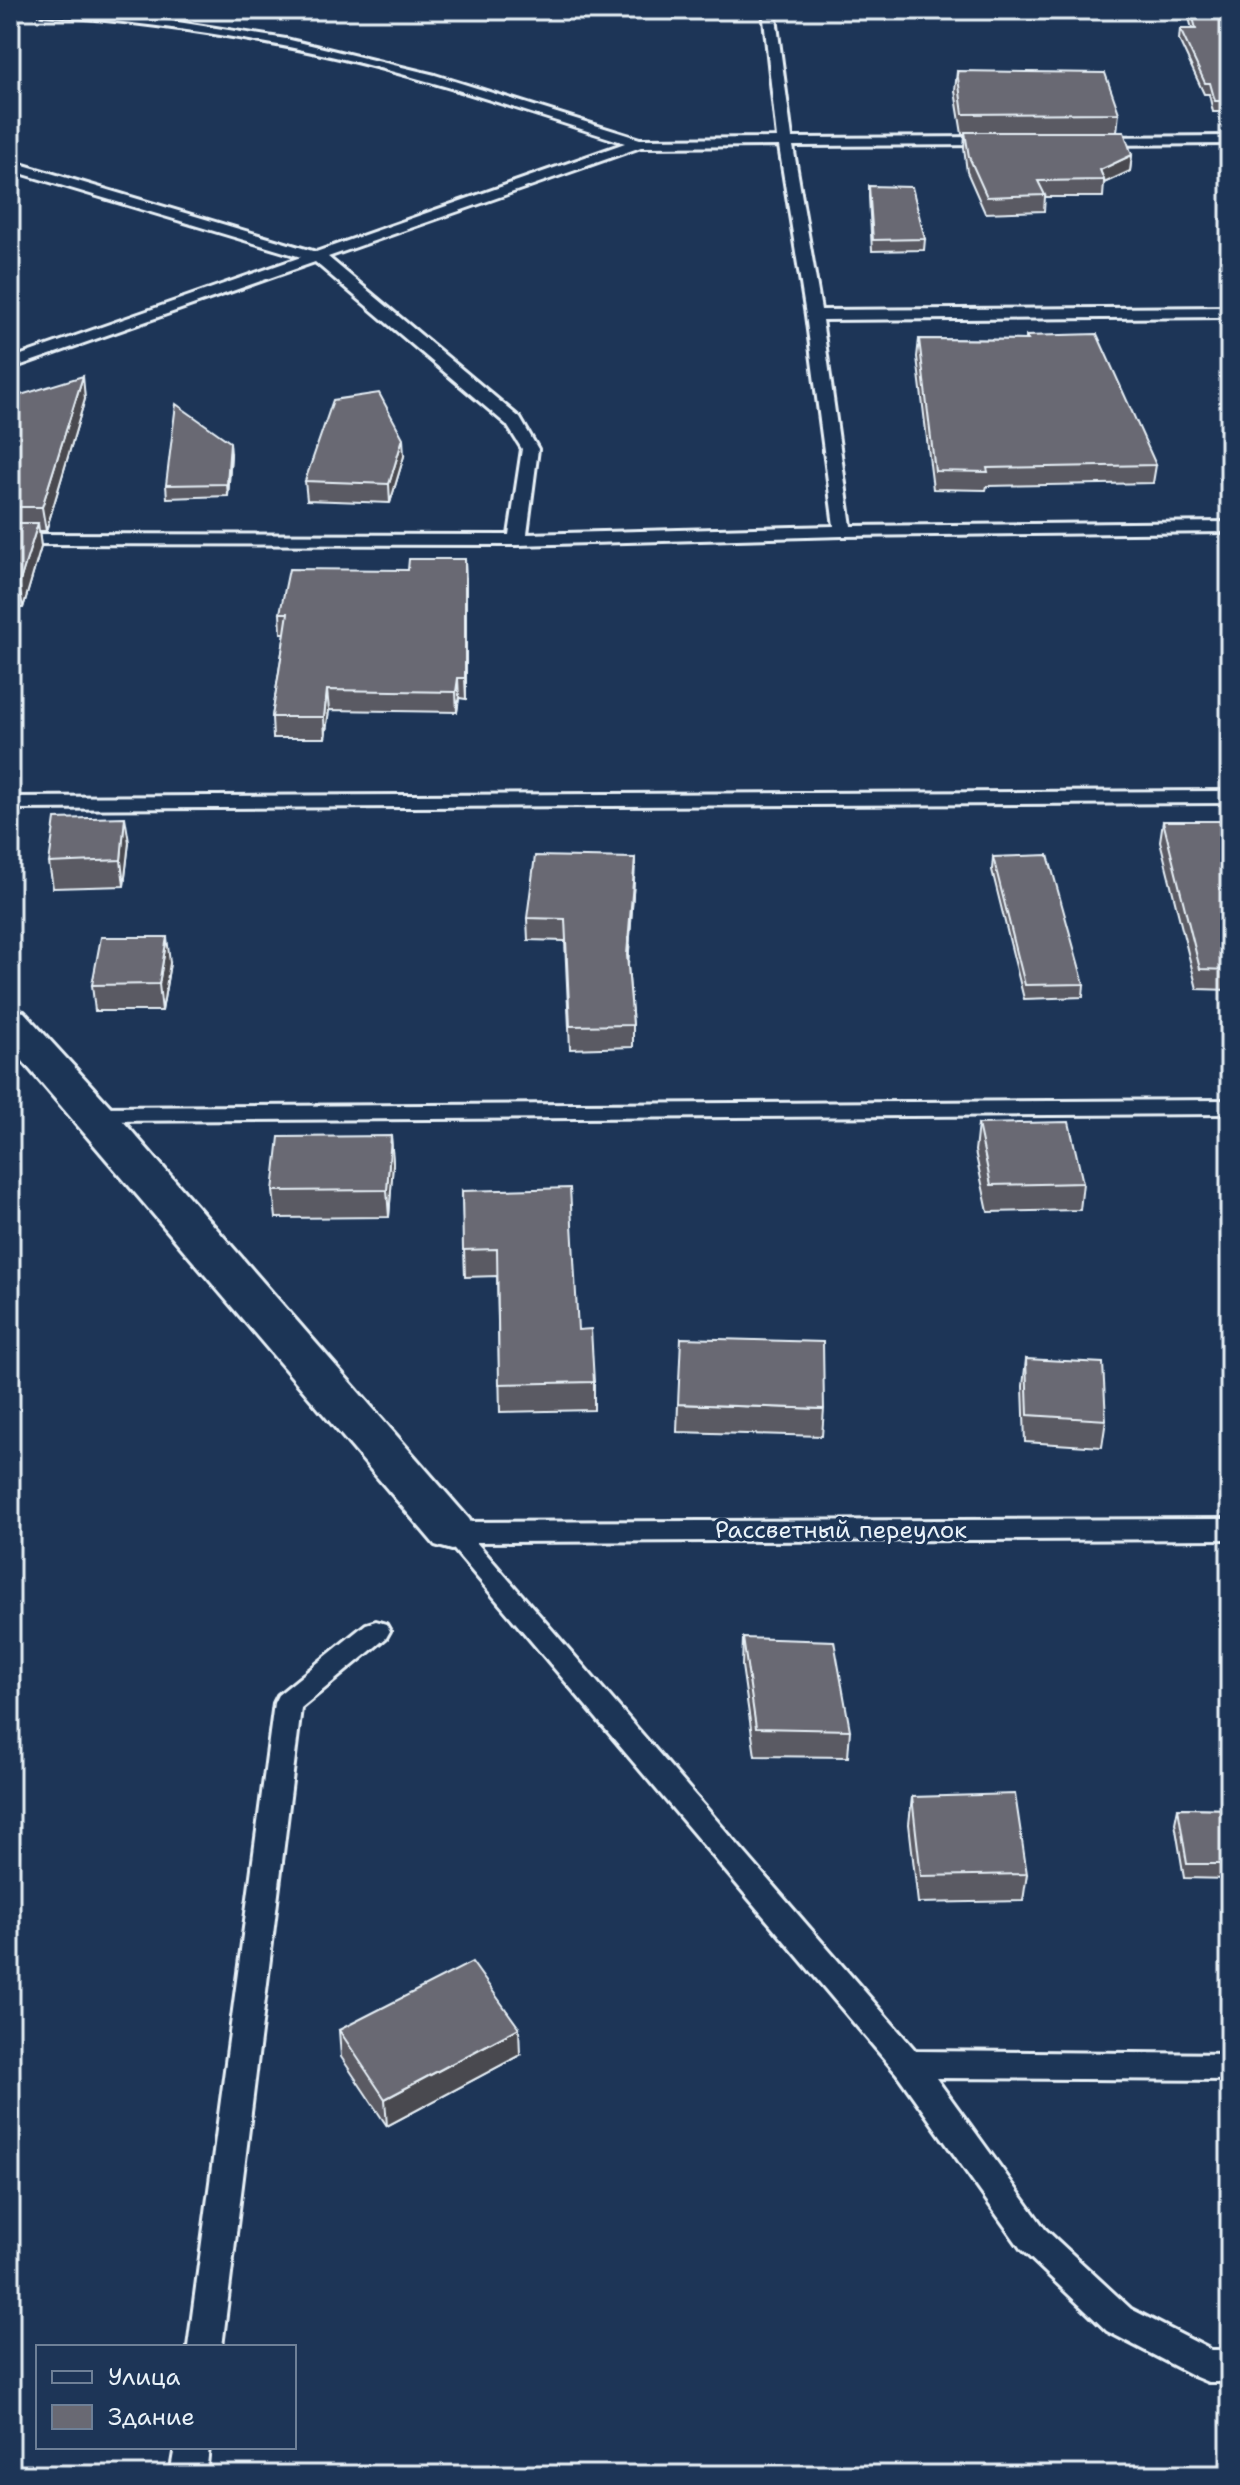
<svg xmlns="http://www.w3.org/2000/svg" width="1240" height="2485" font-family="'Shantell Sans',sans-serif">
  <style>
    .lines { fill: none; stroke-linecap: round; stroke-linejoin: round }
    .lane-casing { stroke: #e8f1f8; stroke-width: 6 }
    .street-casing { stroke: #e8f1f8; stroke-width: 6 }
    .lane { fill: #1d3557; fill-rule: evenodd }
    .street { fill: #1d3557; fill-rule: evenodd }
    .wall { fill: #5a5a63; stroke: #e8f1f8; stroke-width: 2 }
    .shaded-wall { fill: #4a4a50; stroke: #e8f1f8; stroke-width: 2 }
    .building { fill: #696973; stroke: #e8f1f8; stroke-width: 2 }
    .labels { text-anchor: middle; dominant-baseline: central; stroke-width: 7; stroke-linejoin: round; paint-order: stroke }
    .street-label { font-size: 24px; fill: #e8f1f8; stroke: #1d3557 }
  </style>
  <rect width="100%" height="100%" fill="#1d3557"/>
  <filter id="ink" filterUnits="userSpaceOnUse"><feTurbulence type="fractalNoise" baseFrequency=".0125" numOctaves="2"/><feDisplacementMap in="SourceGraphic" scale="16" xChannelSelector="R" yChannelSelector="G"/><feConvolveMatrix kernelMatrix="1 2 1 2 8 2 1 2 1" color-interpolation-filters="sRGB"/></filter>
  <g filter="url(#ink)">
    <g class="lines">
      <g class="lane-casing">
        <g id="lane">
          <path d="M35 10H86L140 16 286 39 435 75 640 139 777 138 763 10H775L792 138 994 137 1001 141 994 145 793 146 821 310 1230 307V317L822 320 851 526 1230 522V532L843 536 517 545 10 544V534L509 535 522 449 507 425 315 262 10 369V359L301 257 10 170V161L316 252 625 143C529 112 433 80 335 57 238 35 140 22 41 14ZM779 146 806 315 834 526 527 534 538 449 520 418 328 257 641 147Z"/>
          <path d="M1230 136V144L1095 145 1088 141 1095 137Z"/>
          <path d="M1230 791V803L10 809V797Z"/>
          <path d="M1230 1100V1114L94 1121 86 1119 83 1114 86 1109 94 1107Z"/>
          <path d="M1230 1519V1539L476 1542 916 2051 1230 2054V2080L936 2078 1045 2229 1131 2309 1211 2350H1230V2382H1208L1196 2377 1107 2331 1021 2249 897 2074 439 1532 443 1525 452 1522Z"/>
          <path d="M376 1621 386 1624 390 1631 386 1638 301 1708 222 2347H188L274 1703 278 1695 366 1624Z"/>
          <path d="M175 2447H209L206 2475H170Z"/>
        </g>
      </g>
      <g class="street-casing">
        <path id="street" d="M10 1009 24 1012 109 1105 469 1519 476 1532 469 1545 452 1550 435 1545 10 1046Z"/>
      </g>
      <use href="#lane" class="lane"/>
      <use href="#street" class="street"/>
    </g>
    <g class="wall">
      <path d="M1187 10H1230V112H1213L1209 94H1204L1179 40 1180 29H1192Z"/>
      <path d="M957 71 1119 113 1117 132 1132 155 1130 171 1104 183 1103 197H1045L1044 211 985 213 967 172 964 148 965 134H962L955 91Z"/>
      <path d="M869 186 925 239 924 250 872 251 869 197Z"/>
      <path d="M1026 336 1156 465 1153 483 987 486 986 490 933 489 917 357 919 339 1026 340Z"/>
      <path d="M10 389 21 395 85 399 46 531H39L41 547 23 608H10Z"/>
      <path d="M231 454 228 496 167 498 166 485Z"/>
      <path d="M404 456 390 503 307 500 305 481Z"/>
      <path d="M466 579V699L459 698 457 712 329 710 325 738H273L272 717 285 633H281L280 613Z"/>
      <path d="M1163 821 1230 843V990L1197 989 1160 841Z"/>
      <path d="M129 842 124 886 53 888 49 863Z"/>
      <path d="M993 857 1084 984 1083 997 1024 999 992 870Z"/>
      <path d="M635 858 634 880 628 965 633 1025V1047L570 1049 565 941 528 940 527 918Z"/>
      <path d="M170 963 162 1011H95L92 985Z"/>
      <path d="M978 1124 1083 1183 1080 1210 988 1212 975 1151Z"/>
      <path d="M391 1136 393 1163 389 1217 276 1218 273 1191Z"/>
      <path d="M462 1191 578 1330 594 1382V1410L500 1412 497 1276 465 1277Z"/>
      <path d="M1026 1359 1106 1420 1102 1447 1025 1442 1023 1386Z"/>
      <path d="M678 1404 824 1409 822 1436 677 1432Z"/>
      <path d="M743 1638 850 1730 848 1757 755 1756 742 1666Z"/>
      <path d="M912 1797 1027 1874 1023 1901 918 1903 909 1824Z"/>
      <path d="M1178 1808 1230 1809V1879L1184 1878 1175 1823Z"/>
      <path d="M339 2030 520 2055 387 2126 341 2057Z"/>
    </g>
    <g class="shaded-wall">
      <path d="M1132 155 1130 171 1104 183V180L1100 170Z"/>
      <path d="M17 175 20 192 10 198V180Z"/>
      <path d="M83 376 85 399 46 531 42 507Z"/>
      <path d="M403 438 404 456 390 503 389 484Z"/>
      <path d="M230 442 231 454 228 496 227 484Z"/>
      <path d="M38 523 41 547 23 608 19 584Z"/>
      <path d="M465 559 466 579V699L465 678Z"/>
      <path d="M458 678 459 698 457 712 456 692Z"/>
      <path d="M327 690 329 710 325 738 324 717Z"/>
      <path d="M125 817 129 842 124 886 121 860Z"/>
      <path d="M635 858 634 880 627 977V955Z"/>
      <path d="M167 937 170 963 162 1011 159 984Z"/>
      <path d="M391 1136 393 1163 389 1217 387 1190Z"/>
      <path d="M519 2028 520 2055 387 2126 385 2099Z"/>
    </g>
    <g class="building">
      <path d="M1191 10H1230V101H1215L1210 83H1205L1180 29H1196Z"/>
      <path d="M957 71 1105 73 1119 113 963 114Z"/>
      <path d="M965 132H1124L1132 155 1100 170 1104 180 1038 181 1045 195 987 197 969 157Z"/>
      <path d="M869 186 912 187 925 239 873 240Z"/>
      <path d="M1097 334 1156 465 987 468 988 472 935 471 919 339 1028 340 1026 336Z"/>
      <path d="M83 376 42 507H10V389L21 395Z"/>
      <path d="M379 393 403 438 389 484 305 481 333 400Z"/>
      <path d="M176 404 230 442 227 484 166 485Z"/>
      <path d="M10 523H38L19 584H10Z"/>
      <path d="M409 559H465V678H458L456 692 327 690 324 717H272L288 613H280L289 569 408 570Z"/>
      <path d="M125 817 121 860 49 863 55 819Z"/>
      <path d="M1163 821H1224L1230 843V970L1200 969Z"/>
      <path d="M1048 855 1084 984 1025 985 993 857Z"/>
      <path d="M535 856 635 858 627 955 633 1025 570 1026 565 919 527 918Z"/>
      <path d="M101 937H167L159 984 92 985Z"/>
      <path d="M1069 1122 1083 1183 991 1185 978 1124Z"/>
      <path d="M391 1136 387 1190 273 1191 279 1137Z"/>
      <path d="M570 1188 578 1330 591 1329 594 1382 499 1384 497 1249 463 1250 462 1191Z"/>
      <path d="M681 1338 823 1342 824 1409 678 1404Z"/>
      <path d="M1026 1359 1103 1363 1106 1420 1028 1415Z"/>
      <path d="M743 1638 834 1641 850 1730 756 1728Z"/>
      <path d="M1015 1794 1027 1874 921 1876 912 1797Z"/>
      <path d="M1178 1808 1230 1809V1864H1187Z"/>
      <path d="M472 1962 519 2028 385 2099 339 2030Z"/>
    </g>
  </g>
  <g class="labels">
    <g class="street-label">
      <text x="841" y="1530">Рассветный переулок</text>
    </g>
  </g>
  <rect width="1240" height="2485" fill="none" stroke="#1d3557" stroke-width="40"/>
  <rect x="20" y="20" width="1200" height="2445" fill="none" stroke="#e8f1f8" stroke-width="3" filter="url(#ink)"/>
  <rect x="36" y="2345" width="260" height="104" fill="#1d3557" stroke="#6e8097" stroke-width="2"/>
  <rect x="52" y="2371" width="40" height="12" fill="#1d3557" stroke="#6e8097" stroke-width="2"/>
  <text x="108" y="2385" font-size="24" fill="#e8f1f8">Улица</text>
  <rect x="52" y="2405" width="40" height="24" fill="#696973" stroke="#6e8097" stroke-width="2"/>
  <text x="108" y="2425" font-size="24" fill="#e8f1f8">Здание</text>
</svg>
